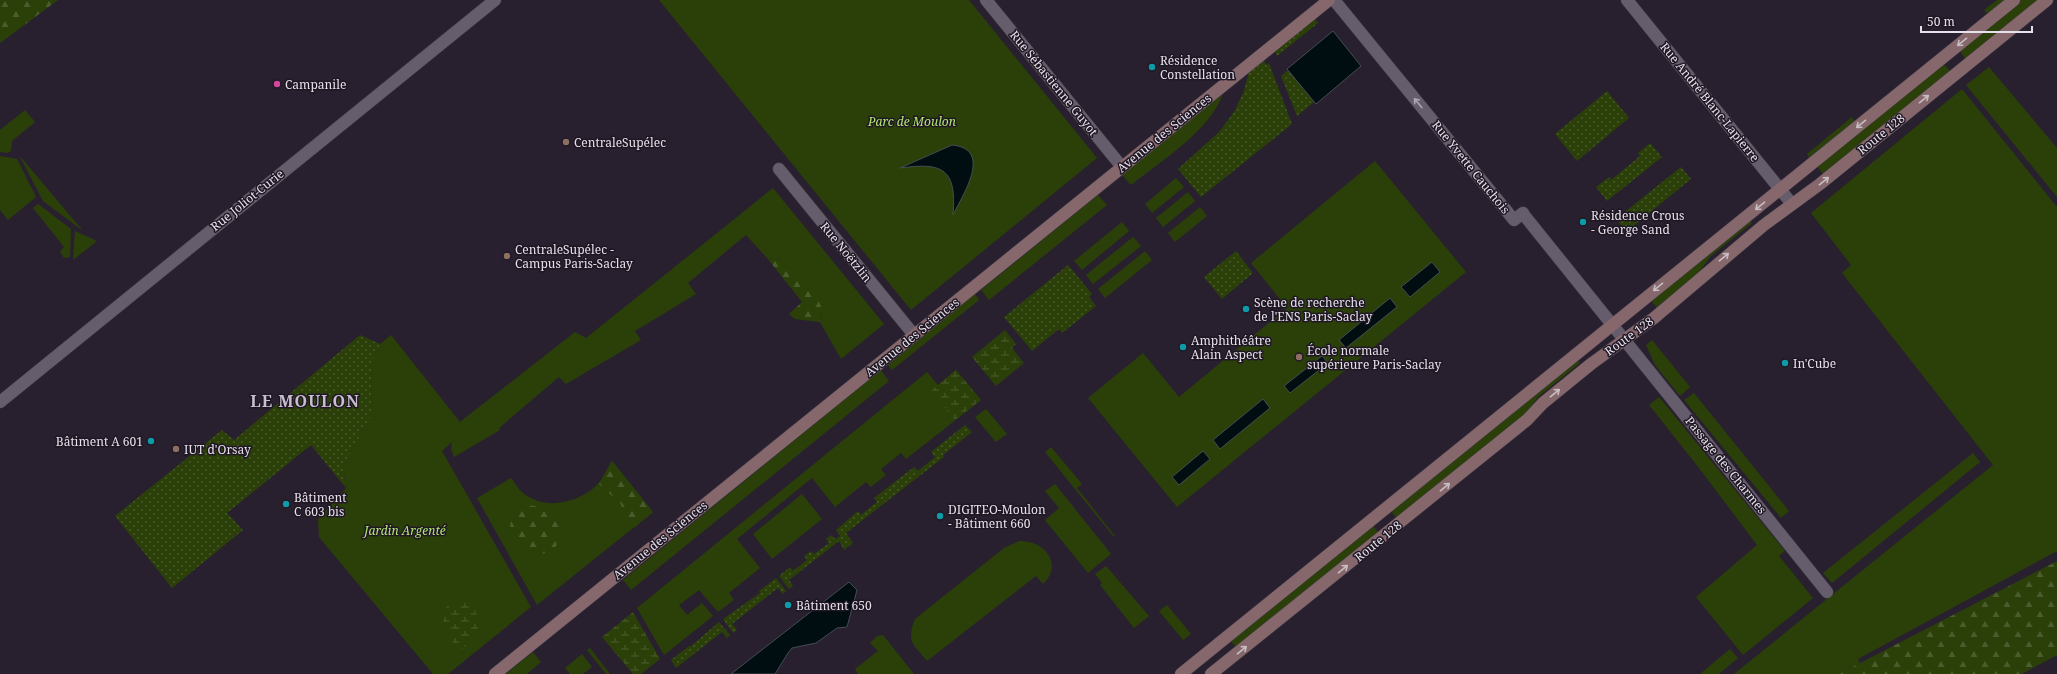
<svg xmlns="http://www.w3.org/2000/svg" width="2057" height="674" font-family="'Noto Serif',serif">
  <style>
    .green { fill: #2b4009 }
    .forest { fill: url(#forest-firs) }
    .wetland { fill: url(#wetland-marsh) }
    .garden { fill: url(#garden-dots) }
    .water { fill: #000d11; stroke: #454d52 }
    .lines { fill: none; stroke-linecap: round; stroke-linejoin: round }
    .street-casing { stroke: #443e49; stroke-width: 13 }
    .secondary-casing { stroke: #443e49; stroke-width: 13 }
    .street { stroke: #655c6c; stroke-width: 12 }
    .secondary { stroke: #86686c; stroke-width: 12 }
    .oneway { stroke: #c9bdc4 }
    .oneway2 { stroke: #aca5b1 }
    .culture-dot { fill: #0f9aa8; stroke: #1f1724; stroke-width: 1.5 }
    .hotel-dot { fill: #d1479c; stroke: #1f1724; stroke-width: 1.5 }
    .education-dot { fill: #8d6e63; stroke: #1f1724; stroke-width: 1.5 }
    .labels { text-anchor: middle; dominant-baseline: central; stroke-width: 3; stroke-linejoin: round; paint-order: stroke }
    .poi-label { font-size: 12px; fill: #e6e1ea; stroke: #1f1724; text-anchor: start }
    .street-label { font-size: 12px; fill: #e6e1ea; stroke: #1f1724 }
    .park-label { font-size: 12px; font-style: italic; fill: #b3e672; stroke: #1f1724 }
    .district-label { font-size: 16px; font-weight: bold; letter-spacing: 1px; fill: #c8bed0; stroke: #1f1724 }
  </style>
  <defs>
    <pattern id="forest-firs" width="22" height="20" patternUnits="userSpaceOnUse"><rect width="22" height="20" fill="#2b4009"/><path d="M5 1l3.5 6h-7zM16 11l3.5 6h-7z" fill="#4a5b2d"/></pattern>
    <pattern id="wetland-marsh" width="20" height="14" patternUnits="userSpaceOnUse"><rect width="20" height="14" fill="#2b4009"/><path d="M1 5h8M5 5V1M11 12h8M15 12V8" fill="none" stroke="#4a5b2d"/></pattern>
    <pattern id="garden-dots" width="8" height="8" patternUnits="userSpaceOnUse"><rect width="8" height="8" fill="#2b4009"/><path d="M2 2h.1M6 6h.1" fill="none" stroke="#4a5b2d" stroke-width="1.8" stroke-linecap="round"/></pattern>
  </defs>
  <rect width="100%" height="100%" fill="#28202e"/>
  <g class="green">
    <path d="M659 0H969L1097 158 911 310Z"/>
    <path d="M1997 0H2006L1988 14 1984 10Z"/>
    <path d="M2021 0H2040L1966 60 1959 50Z"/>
    <path d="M1943 63 1951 72 1824 175 1817 166Z"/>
    <path d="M1989 67 2057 148V197L1966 85Z"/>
    <path d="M1962 89 2057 207V551L1858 659 1860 663 1839 674H1734L1993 465 1842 273 1851 265 1811 213Z"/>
    <path d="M1223 93C1212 129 1160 162 1131 185L1122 175Z"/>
    <path d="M25 110 35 122 12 141 11 151 7 153 0 152V130Z"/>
    <path d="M1852 117 1855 122 1810 159 1807 154Z"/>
    <path d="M19 155 83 231 43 201Z"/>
    <path d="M0 156 17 159 36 197 8 220 0 210Z"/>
    <path d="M1375 161 1466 272 1177 507 1088 398 1143 353 1179 397 1287 308 1251 263Z"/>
    <path d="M1176 178 1184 187 1152 213 1145 204Z"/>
    <path d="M773 188 884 324 841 359 820 322 822 312 783 260 767 258 746 235 688 283 696 294 635 331 641 340 566 384 559 377 499 428 500 430 454 457 451 449 452 442 442 451 531 607 448 674H433L319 537 318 519 346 488 343 466 372 414 371 364 380 344 391 335 460 422 575 332 586 338Z"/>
    <path d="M1188 192 1195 201 1163 227 1156 218Z"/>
    <path d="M1098 195 1107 205 989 300 981 290Z"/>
    <path d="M38 204 71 229 70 257 64 258 60 252 64 247 33 208Z"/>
    <path d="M1200 207 1207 216 1175 242 1168 233Z"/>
    <path d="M1749 220 1752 223 1711 256 1692 281 1658 309 1650 299Z"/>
    <path d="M1122 222 1129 231 1082 270 1074 261Z"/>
    <path d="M75 231 97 241 73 260Z"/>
    <path d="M1133 237 1141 246 1093 284 1086 275Z"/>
    <path d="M1145 251 1152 260 1105 298 1098 289Z"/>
    <path d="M975 294 979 300 892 370 888 365Z"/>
    <path d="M1652 340 1690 387 1680 396 1655 365 1646 345Z"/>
    <path d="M1577 360 1580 363 1538 397 1523 419 1398 520 1391 511Z"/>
    <path d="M881 370 889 381 631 590 623 580Z"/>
    <path d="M956 370 981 400 906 459 901 453 881 469 886 475 871 487 866 482 835 507 812 478 737 539 760 568 729 593 734 600 718 612 699 590 679 605 687 615 702 603 713 616 664 655 637 608 927 372 938 385Z"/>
    <path d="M1694 393 1789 511 1781 518 1684 400Z"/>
    <path d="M1659 397 1785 551 1779 556 1813 598 1743 655 1696 597 1757 545 1699 468 1649 405Z"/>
    <path d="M986 409 1007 434 996 442 975 417Z"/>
    <path d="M1051 447 1082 484 1077 488 1115 536 1114 537 1045 452Z"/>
    <path d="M1973 453 1980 462 1832 583 1823 573Z"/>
    <path d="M612 461 653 512 537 605 477 498 511 478C515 483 518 489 523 493 545 511 578 503 597 485 603 479 607 468 612 461Z"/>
    <path d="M1055 484 1111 554 1088 573 1045 520 1059 508 1045 491Z"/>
    <path d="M802 494 822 519 772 559 753 534Z"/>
    <path d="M1373 526 1380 534 1237 649 1230 640Z"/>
    <path d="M1019 541C1044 540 1064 564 1043 584L1036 576 927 661C913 644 906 642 915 619L1004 548Z"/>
    <path d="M1106 566 1149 616 1134 628 1100 585 1102 583 1095 574Z"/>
    <path d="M1167 605 1191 634 1183 640 1159 611Z"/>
    <path d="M883 635 914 674H858L855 669 878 651 870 643 877 636Z"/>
    <path d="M590 648 610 674H606L587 650Z"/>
    <path d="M1730 649 1738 658 1719 674H1700Z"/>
    <path d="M533 652 541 662 527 674H506Z"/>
    <path d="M582 654 592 667 583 674H570L565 668Z"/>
  </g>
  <g class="forest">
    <path d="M0 0H58L0 43Z"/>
    <path d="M767 258 783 260C795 272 812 289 820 304 823 310 821 316 820 322L795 319 789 314 802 302Z"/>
    <path d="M612 461 653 512 634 528 630 518H623L621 504 599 484Z"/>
    <path d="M522 505C540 505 551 510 562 523L555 550C540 556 531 556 517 549L510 527 512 514Z"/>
    <path d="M2057 561V655L2022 674H1839Z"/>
  </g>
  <g class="wetland">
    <path d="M1005 330 1016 344 1012 348 1024 363 996 386 972 357Z"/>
    <path d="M956 370 981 400 955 420 931 391Z"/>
    <path d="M472 601C481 628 483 635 457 652L442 618 447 606Z"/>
    <path d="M633 612 660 659 641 674H633L602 637Z"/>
  </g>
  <g class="garden">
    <path d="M1315 19 1318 23 1277 56 1275 51Z"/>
    <path d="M1263 58 1266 65 1269 63 1292 124 1201 197 1178 169 1219 132 1234 112 1244 91 1250 68Z"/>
    <path d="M1288 70 1314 102 1297 116 1281 76Z"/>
    <path d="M1607 91 1629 118 1577 161 1555 134Z"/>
    <path d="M1650 143 1662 157 1607 201 1596 187 1609 177 1611 180 1640 156 1638 153Z"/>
    <path d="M1681 167 1691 179 1626 232 1616 219Z"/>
    <path d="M1236 251 1253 273 1222 299 1204 277Z"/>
    <path d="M1068 265 1092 294 1089 297 1096 306 1062 333 1059 329 1032 351 1004 317Z"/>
    <path d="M360 335 380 344 371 364 372 414 343 466 346 488 311 445 227 513 243 530 172 588 115 516 222 430 234 440Z"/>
    <path d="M965 425 972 432 943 455 944 457 846 533 853 543 844 550 839 541 789 580 793 586 789 589 779 576 790 567 793 571 807 560 804 556 811 551 814 554 829 543 826 539 831 535 835 539 840 536 836 530 858 511 861 515 877 502 874 498 914 467 918 471 935 457 931 452Z"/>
    <path d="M776 578 786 591 783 594 778 588 732 624 737 630 733 633 723 619 760 593 759 591Z"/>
    <path d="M719 622 730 635 727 638 722 632 676 668 671 660 689 646 690 647Z"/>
  </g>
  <g class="water">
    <path d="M1333 31 1361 66 1316 104 1287 69Z"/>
    <path d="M952 145C994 149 962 196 953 215 957 169 943 162 900 168Z"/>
    <path d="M1432 262 1440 272 1410 297 1401 287Z"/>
    <path d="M1390 298 1397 307 1346 348 1339 340Z"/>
    <path d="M1322 356 1328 363 1290 393 1284 386Z"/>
    <path d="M1263 399 1270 408 1220 449 1213 440Z"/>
    <path d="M1203 451 1210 459 1179 485 1172 477Z"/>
    <path d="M849 582 857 590 847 627 837 628 816 643 792 648 788 653 775 674H731Z"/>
  </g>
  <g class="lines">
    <g class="street-casing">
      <g id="street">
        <path d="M986 0 1122 167"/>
        <path d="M1334 0 1514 220 1523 213 1524 215 1827 592"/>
        <path d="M1627 0 1792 204"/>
        <path d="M779 169 914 335"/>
        <path d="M0 402 495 0"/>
      </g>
    </g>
    <g class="secondary-casing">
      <g id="secondary">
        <path d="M495 674 1329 0"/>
        <path d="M1181 674 2014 0"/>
        <path d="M1211 674 1527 420 1543 403 1591 364 1654 318 1764 225 1820 184 2047 0"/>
      </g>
    </g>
    <use href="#street" class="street"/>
    <use href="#secondary" class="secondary"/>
  </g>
  <defs><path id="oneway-shaft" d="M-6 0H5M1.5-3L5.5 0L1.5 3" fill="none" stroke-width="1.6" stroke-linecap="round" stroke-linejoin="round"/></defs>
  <g class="oneway">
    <use href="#oneway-shaft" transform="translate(1962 42) rotate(141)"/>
    <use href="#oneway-shaft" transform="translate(1924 99) rotate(-39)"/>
    <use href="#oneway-shaft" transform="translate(1861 124) rotate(141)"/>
    <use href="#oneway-shaft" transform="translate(1824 181) rotate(-39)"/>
    <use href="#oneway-shaft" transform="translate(1760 206) rotate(140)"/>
    <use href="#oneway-shaft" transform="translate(1724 257) rotate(-39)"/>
    <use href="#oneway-shaft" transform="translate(1658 287) rotate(141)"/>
    <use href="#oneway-shaft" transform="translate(1555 393) rotate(-39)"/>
    <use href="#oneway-shaft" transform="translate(1445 487) rotate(-39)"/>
    <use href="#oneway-shaft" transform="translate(1343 569) rotate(-39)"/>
    <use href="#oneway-shaft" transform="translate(1242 650) rotate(-39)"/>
  </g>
  <use class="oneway2" href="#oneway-shaft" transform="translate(1418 103) rotate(-130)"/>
  <g class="culture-dot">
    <circle cx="1152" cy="67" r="4"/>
    <circle cx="1583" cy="222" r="4"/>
    <circle cx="1246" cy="309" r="4"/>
    <circle cx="1183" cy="347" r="4"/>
    <circle cx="1785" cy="363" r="4"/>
    <circle cx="151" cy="441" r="4"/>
    <circle cx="286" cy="504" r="4"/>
    <circle cx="940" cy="516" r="4"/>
    <circle cx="788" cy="605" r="4"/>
  </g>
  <circle class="hotel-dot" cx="277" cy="84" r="4"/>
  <g class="education-dot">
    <circle cx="566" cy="142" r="4"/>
    <circle cx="507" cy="256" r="4"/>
    <circle cx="1299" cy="357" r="4"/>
    <circle cx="176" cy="449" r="4"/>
  </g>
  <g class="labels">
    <g class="poi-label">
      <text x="1160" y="60">Résidence<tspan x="1160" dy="14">Constellation</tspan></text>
      <text x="285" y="84">Campanile</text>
      <text x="574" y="142">CentraleSupélec</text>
      <text x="1591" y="215">Résidence Crous<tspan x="1591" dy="14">- George Sand</tspan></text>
      <text x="515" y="249">CentraleSupélec -<tspan x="515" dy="14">Campus Paris-Saclay</tspan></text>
      <text x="1254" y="302">Scène de recherche<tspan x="1254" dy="14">de l'ENS Paris-Saclay</tspan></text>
      <text x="1191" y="340">Amphithéâtre<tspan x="1191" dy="14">Alain Aspect</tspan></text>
      <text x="1307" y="350">École normale<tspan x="1307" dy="14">supérieure Paris-Saclay</tspan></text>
      <text x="1793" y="363">In'Cube</text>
      <text x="143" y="441" text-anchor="end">Bâtiment A 601</text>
      <text x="184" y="449">IUT d'Orsay</text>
      <text x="294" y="497">Bâtiment<tspan x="294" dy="14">C 603 bis</tspan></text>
      <text x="948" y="509">DIGITEO-Moulon<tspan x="948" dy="14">- Bâtiment 660</tspan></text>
      <text x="796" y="605">Bâtiment 650</text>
    </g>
    <g class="street-label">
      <text transform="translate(1054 83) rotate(51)">Rue Sébastienne Guyot</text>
      <text transform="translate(1710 102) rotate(51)">Rue André Blanc-Lapierre</text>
      <text transform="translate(1164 133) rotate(-39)">Avenue des Sciences</text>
      <text transform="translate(1881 134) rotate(-39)">Route 128</text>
      <text transform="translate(1471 167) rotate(51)">Rue Yvette Cauchois</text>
      <text transform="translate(247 200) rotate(-39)">Rue Joliot-Curie</text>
      <text transform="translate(846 252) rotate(51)">Rue Noëtzlin</text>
      <text transform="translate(1629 336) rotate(-36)">Route 128</text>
      <text transform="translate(912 337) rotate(-39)">Avenue des Sciences</text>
      <text transform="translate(1726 465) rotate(51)">Passage des Charmes</text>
      <text transform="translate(660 540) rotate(-39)">Avenue des Sciences</text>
      <text transform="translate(1378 541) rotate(-39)">Route 128</text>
    </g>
    <g class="park-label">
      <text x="912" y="121">Parc de Moulon</text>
      <text x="405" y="530">Jardin Argenté</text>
    </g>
    <g class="district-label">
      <text x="305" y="401">LE MOULON</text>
    </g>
  </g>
  <path d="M1921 26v6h111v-6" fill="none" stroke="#e6e1ea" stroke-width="2"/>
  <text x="1927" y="26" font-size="12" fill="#e6e1ea" stroke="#1f1724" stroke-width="3" paint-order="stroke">50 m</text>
</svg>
